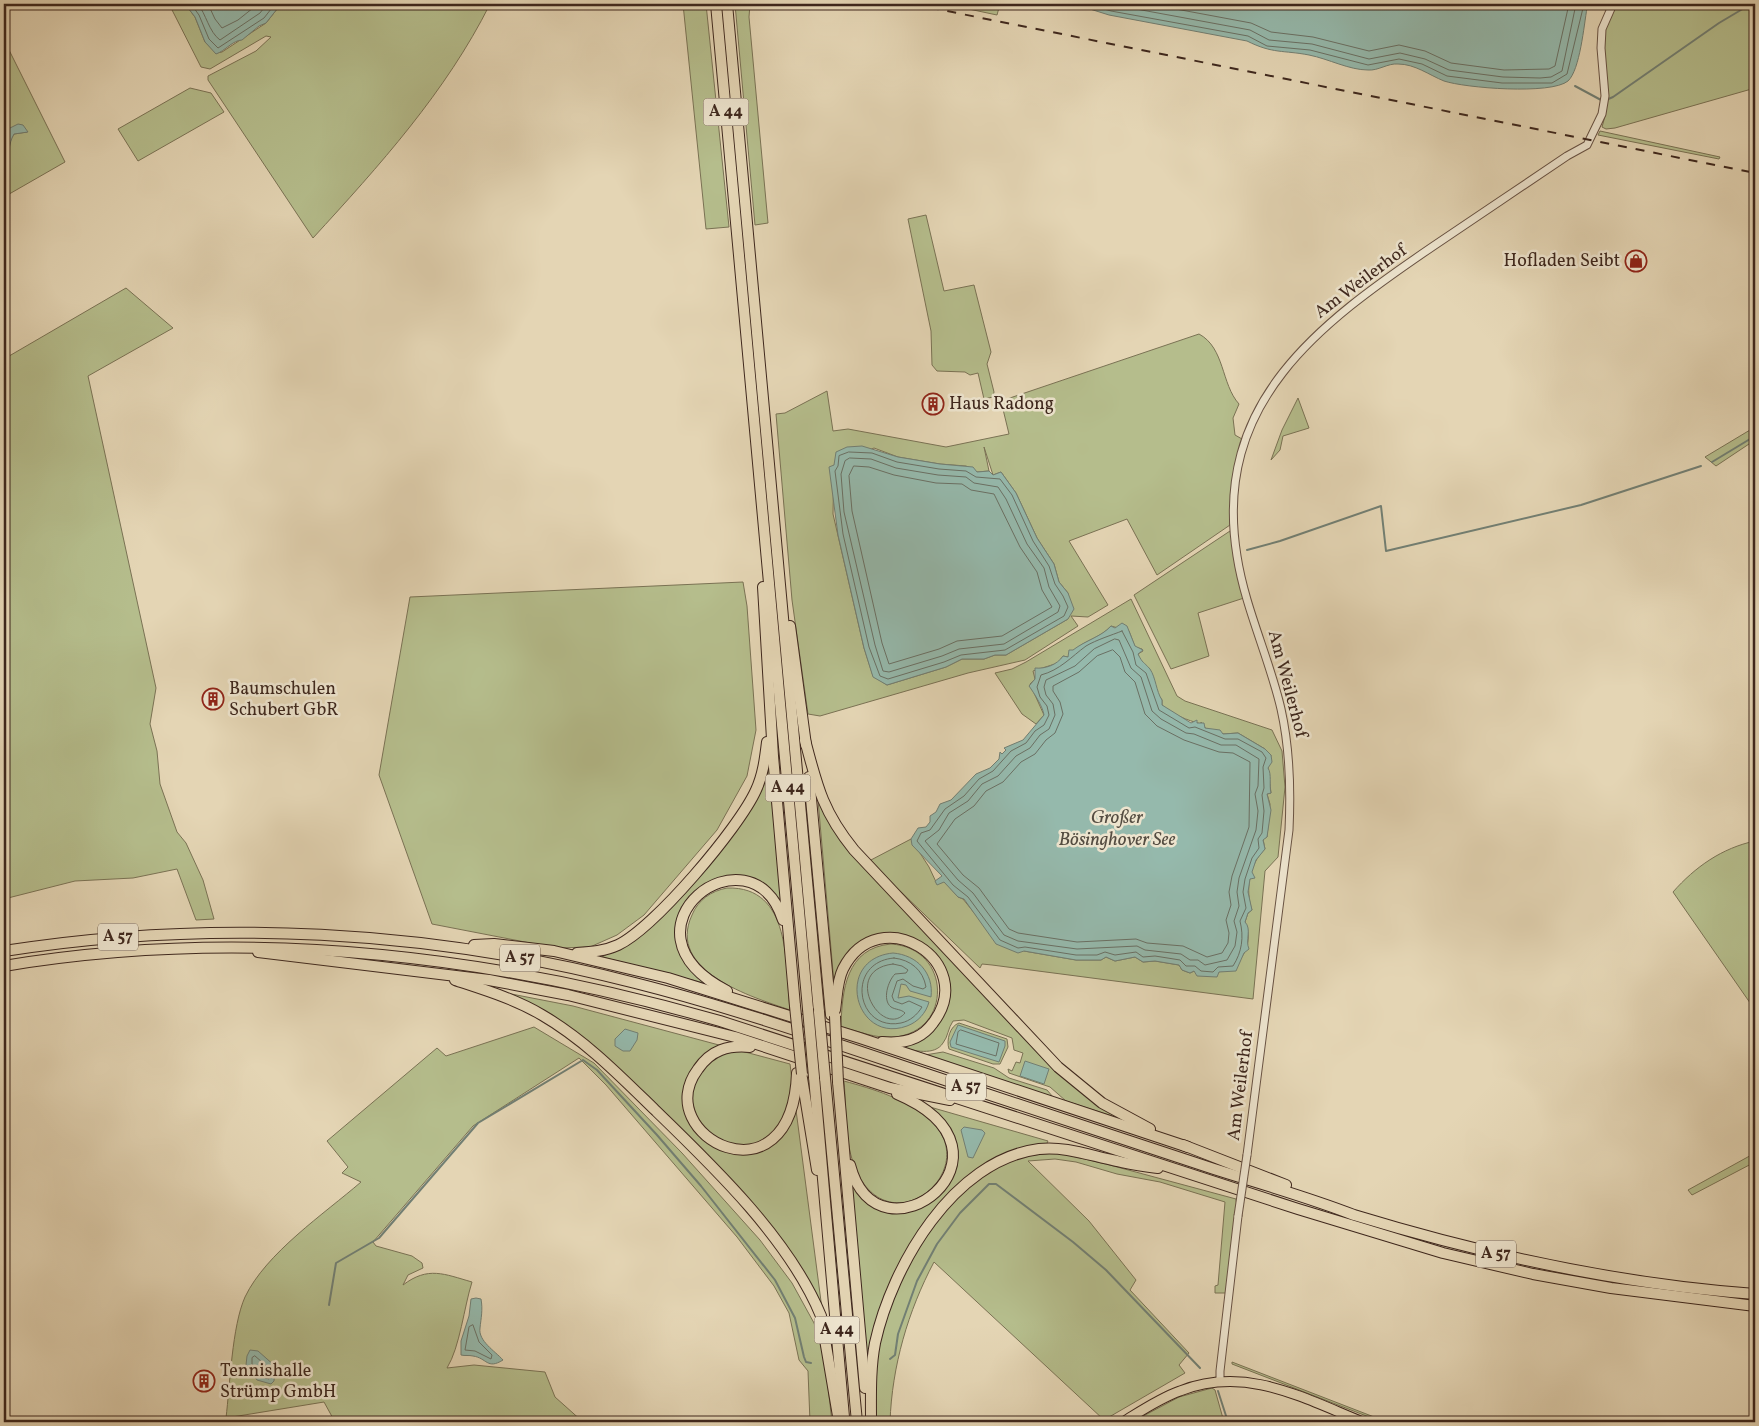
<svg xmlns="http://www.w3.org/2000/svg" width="1759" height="1426" font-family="Vollkorn,serif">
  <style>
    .green { fill: #b5bd8c; stroke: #7a7254; fill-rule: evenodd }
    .water { fill: #95b9ac; stroke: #727f73 }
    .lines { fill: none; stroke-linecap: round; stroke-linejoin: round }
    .shore { stroke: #6a7064; stroke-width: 1 }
    .stream { stroke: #727f73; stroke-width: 2 }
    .minor-casing { stroke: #685243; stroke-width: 9 }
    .major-casing { stroke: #3e271d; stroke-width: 11 }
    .highway-casing { stroke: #3e271d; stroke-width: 12 }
    .minor { stroke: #ede4ce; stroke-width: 7 }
    .major { stroke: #e4d5b4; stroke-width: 9 }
    .highway { stroke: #e4d5b4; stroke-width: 10 }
    .rail { stroke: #3e271d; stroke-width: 2; stroke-dasharray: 9 9; stroke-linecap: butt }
    .minor-bridge-casing { stroke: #685243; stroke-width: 9; stroke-linecap: butt }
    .highway-bridge-casing { stroke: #3e271d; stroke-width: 12; stroke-linecap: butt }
    .minor-bridge { stroke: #ede4ce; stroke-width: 7 }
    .highway-bridge { stroke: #e4d5b4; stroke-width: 10 }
    .labels { text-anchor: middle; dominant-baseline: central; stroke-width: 5; stroke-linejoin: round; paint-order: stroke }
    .shield { fill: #ede4ce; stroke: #726052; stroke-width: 1 }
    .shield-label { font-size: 16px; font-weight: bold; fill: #3e271d }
    .poi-label { font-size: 18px; fill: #3e271d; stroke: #ede4ce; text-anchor: start }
    .street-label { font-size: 18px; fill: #3e271d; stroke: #ede4ce }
    .water-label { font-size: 19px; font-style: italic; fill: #544c41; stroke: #ede4ce }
  </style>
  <rect width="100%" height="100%" fill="#e4d5b4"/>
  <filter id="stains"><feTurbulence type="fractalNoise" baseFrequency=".004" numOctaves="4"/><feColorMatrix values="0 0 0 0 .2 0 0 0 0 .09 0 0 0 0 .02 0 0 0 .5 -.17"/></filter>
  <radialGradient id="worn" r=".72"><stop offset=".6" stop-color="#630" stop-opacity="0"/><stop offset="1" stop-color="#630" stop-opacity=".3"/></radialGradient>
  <g class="green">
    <path d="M169 4H185L195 17 205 42 216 53 222 52 266 23 281 4H490C446 92 379 166 313 238L208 80V76L256 51 271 37 266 36 210 69 201 67Z"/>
    <path d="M683 4H706L729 227 706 229Z"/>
    <path d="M735 4H750L749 17 768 223 755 225Z"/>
    <path d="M945 4H1000L997 15Z"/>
    <path d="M1614 4H1755V88L1615 128 1606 129 1602 127C1613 94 1596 62 1604 29 1606 21 1611 12 1614 4Z"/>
    <path d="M4 40 65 162 4 197V166L8 157 10 141 14 134 27 132 6 130 4 124Z"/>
    <path d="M190 88 211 93 224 112 138 161 118 129Z"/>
    <path d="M1600 131 1720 157 1719 159 1598 135Z"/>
    <path d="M926 215 944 291 974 285 991 352 987 364 994 392 993 397 984 399 978 373 970 375 965 372 937 371 932 365 931 331 908 219Z"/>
    <path d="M126 288 173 328 88 376 156 688 150 724 157 751 160 784 177 832 186 843 203 880 214 919 196 920 177 869 133 878 75 881 4 899V359Z"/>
    <path d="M1199 334C1225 348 1221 384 1239 404L1233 418 1235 435 1242 439C1235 468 1230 495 1230 525L1157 575 1127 519 1069 541 1108 605 1088 617 1071 616 1078 626 1025 660 968 673 820 716 808 714 792 600 776 414 785 413 827 391 833 431 848 429 946 447 1009 434 1001 401ZM984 447 993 475 1001 472 1016 493 1037 538 1054 564 1059 582 1068 593V619L1006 655H995L984 659H962L946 667 887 685 873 676 864 648 833 514 834 465 874 448 898 457 940 464 966 466 977 472 989 471Z"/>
    <path d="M1298 398 1309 428 1283 436 1280 450 1271 460 1282 430Z"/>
    <path d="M1755 427V440L1716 466 1705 457Z"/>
    <path d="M1230 531 1244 598 1198 613 1209 656 1171 669 1134 595Z"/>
    <path d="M743 582 747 606 756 730 747 776 717 830 644 915 617 935 590 947 556 948 432 924 379 775 410 597Z"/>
    <path d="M1131 599 1177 696 1185 701 1272 730 1282 751 1285 787 1278 857 1265 871 1253 999 992 965 982 964 980 968 869 861 911 839 929 867 937 884 944 881 958 897 963 899 984 925 1024 951 1076 960H1101L1106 957 1115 961 1135 957 1143 962 1155 961 1179 965 1182 970 1190 973C1198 968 1208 972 1217 972 1241 970 1255 942 1245 922L1248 913 1252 910C1245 891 1249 864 1265 849L1263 839 1267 837 1270 804 1267 794 1271 793 1268 768 1271 755 1265 749 1238 733 1223 734 1205 728 1201 722V724C1187 720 1173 715 1162 705V700L1156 691 1153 676 1140 662 1138 654 1143 651 1142 649 1135 647 1129 631 1111 626C1099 640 1080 640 1068 657L1063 656 1058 663 1033 671 1035 679 1030 684 1044 715 1036 724 1022 714 995 673 1012 669 1026 662Z"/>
    <path d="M767 768H769L781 900 766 888 715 880C662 901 669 953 708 984L602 957 636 939 698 875Z"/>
    <path d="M818 800 823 810 982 991 1118 1117V1118L1066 1101 1050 1087 1009 1073 1008 1069 1012 1071 1016 1062 1020 1063 1023 1053 1014 1050 1012 1038 964 1020 953 1021C948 1028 948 1037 943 1043 935 1056 913 1051 902 1047L918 1041 948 993 919 942 902 935 872 938 834 983Z"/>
    <path d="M1755 841V1010L1673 892C1695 867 1722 848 1755 841Z"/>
    <path d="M727 888C792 886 785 965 790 1010 752 997 666 971 692 915 698 900 711 891 727 888Z"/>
    <path d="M891 944C952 948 953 1032 894 1037 876 1039 858 1031 841 1027 842 990 846 948 891 944Z"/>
    <path d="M496 991 573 1006 790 1064 822 1309 770 1233 603 1056Z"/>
    <path d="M959 1023 1007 1039 1008 1047 1000 1064H993L949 1049C946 1040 950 1026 959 1023Z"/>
    <path d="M534 1027 594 1063 682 1153 760 1240 792 1283 814 1323 825 1360 832 1422H810L808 1371 799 1360 789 1313 774 1286 737 1237 606 1085 579 1058 473 1126 373 1242 376 1246 412 1256 422 1263 423 1268 408 1275 403 1285C428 1266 444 1274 472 1282 464 1307 460 1347 447 1368L474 1365 545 1372 555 1397 583 1422H335L324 1402 226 1418C230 1385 232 1326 245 1297 266 1253 324 1214 361 1182L342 1173 348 1167 327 1141 437 1048 446 1056Z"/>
    <path d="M943 1052 994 1068 1009 1078 1047 1090 1053 1097 925 1055Z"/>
    <path d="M844 1081C873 1089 907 1099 930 1120 981 1166 903 1237 864 1184 843 1156 847 1113 844 1081Z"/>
    <path d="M930 1107 1048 1141 1046 1145 1004 1154 977 1171 915 1239 869 1359H867L851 1186H854C905 1253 1002 1173 930 1107Z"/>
    <path d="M1059 1153 1106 1164 1236 1199 1237 1208 1226 1293H1215V1286L1218 1285 1225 1202 1160 1182 1117 1174 1076 1162 1055 1159 1028 1161 1089 1221 1136 1280 1130 1290 1189 1353 1179 1365 1185 1373 1104 1420 934 1262C908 1311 892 1366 890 1422H874C875 1392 875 1361 882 1332 897 1270 945 1193 1004 1164 1021 1155 1040 1154 1059 1153Z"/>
    <path d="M1755 1153V1162L1692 1195 1688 1190Z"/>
    <path d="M1232 1362 1387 1422H1382L1232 1364Z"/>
    <path d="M1212 1388 1215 1390 1224 1422H1132L1179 1397Z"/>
  </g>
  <g class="water">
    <path d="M185 4H281L266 23 259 26 242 40C233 40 225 51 216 54L205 42 195 17Z"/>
    <path d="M1074 4H1590L1587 8C1584 25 1580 70 1568 81 1551 95 1465 88 1444 81 1429 75 1415 64 1398 64 1388 63 1378 71 1368 70 1349 70 1329 59 1309 55 1283 50 1273 54 1247 41L1109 15Z"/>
    <path d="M4 124 6 130 18 124 23 125 28 132 14 134C8 144 10 155 4 166Z"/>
    <path d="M862 446 898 457 940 464 973 467 977 472 989 471 993 475 1001 472 1016 493 1037 538 1054 564 1059 582 1068 593 1074 609 1068 619 1006 655H995L984 659H962L946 667 887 685 873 677 864 648 838 535 829 467 834 465 836 452 847 447Z"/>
    <path d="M1122 623 1127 626 1135 646 1143 650 1138 654C1143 664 1143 661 1150 669 1156 678 1156 691 1162 700V705L1191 723 1197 720V723H1204L1205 728 1220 730 1223 734 1238 733 1265 749 1271 755 1272 762 1268 768C1272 774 1269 785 1271 793L1267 794 1271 810 1267 837 1263 840 1265 849 1256 860 1252 872 1255 878 1250 879 1248 892 1252 910 1248 913 1245 922C1252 929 1245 940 1249 949L1244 953 1236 971 1219 972 1217 977 1197 976 1194 971 1190 973 1182 970 1179 965 1155 961 1143 962 1135 957 1115 961 1106 957 1101 960H1076L1024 951 1018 953 996 944 964 899 958 897 944 882 937 885 935 881 942 876 912 845 911 839 918 828 926 827 930 822V816L936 812 940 804 951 800 976 774 990 768 999 759 1000 752 1002 754 1006 750 1004 748 1023 740 1044 715C1043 707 1034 693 1029 686L1035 679V668C1045 669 1057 665 1063 656L1068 657 1069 650H1073C1086 640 1101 637 1111 626L1115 628Z"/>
    <path d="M893 953C917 955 934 973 931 997L910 991 906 985 901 984 898 998 909 996 929 1002C926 1013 918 1022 907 1026 855 1045 833 959 893 953Z"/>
    <path d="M958 1025 1005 1041V1046L999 1062 951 1047 950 1042Z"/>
    <path d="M625 1029 638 1033 637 1040 630 1051H623L615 1046V1039Z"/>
    <path d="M1025 1061 1049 1069 1044 1084 1020 1076Z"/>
    <path d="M964 1127 982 1130 985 1133 973 1158 968 1157 961 1130Z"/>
    <path d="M476 1298 481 1299C483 1310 481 1318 480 1328 478 1341 495 1351 503 1360 487 1370 487 1358 473 1356 469 1355 465 1356 461 1355V1341L469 1316 471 1299Z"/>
    <path d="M250 1350 258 1351 275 1366 274 1381 271 1384 257 1380 246 1365 247 1356Z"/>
  </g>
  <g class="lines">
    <g class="shore">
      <path d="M191 4 199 15 209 39 218 48 264 18 275 4"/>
      <path d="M198 4C206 14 209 32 220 40L260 13 267 4"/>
      <path d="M208 4 215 19 222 28 238 20 258 4"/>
      <path d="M1087 4 1111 11 1248 36 1267 46 1310 50 1368 65 1399 59 1422 64 1447 76 1502 83H1552L1567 74 1584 4"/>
      <path d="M1109 4 1250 30 1269 40 1312 44 1369 59 1400 53 1425 59 1449 70 1503 77 1540 78 1551 77 1562 71 1576 4"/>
      <path d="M1149 4 1251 23 1271 32 1313 37 1369 51 1399 45 1425 51 1451 63 1504 70 1549 69 1555 66 1569 4"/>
      <path d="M849 452 872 453 897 462 939 469 966 471 976 477 1000 479 1012 495 1033 541 1049 566 1055 584 1063 596 1068 607 1064 616 1005 650 961 655 944 662 888 679 880 676 869 647 843 534 835 471 838 466 839 456Z"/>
      <path d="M850 458 871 459 896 468 938 475 966 477 974 483 998 487 1006 499 1027 544 1044 568 1049 587 1060 606 1058 612 1004 644 959 649 942 656 889 672 883 671 875 645 844 512 841 474 845 461Z"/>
      <path d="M854 466 869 467 894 475 936 483 962 484 971 490 994 494 1020 547 1037 572 1042 590 1052 607 1002 636 957 641 939 649 889 664 882 643 852 511 849 476Z"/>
      <path d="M1122 631 1133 652 1136 665 1146 673 1159 710 1189 728 1195 727 1225 739H1238L1262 752 1266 758 1263 767 1264 788 1262 795 1264 811 1262 833 1258 839 1259 848 1252 858 1245 879 1243 892 1246 908 1240 921C1244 937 1242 952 1233 966L1218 967 1213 972 1201 971 1195 966H1186L1180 960 1155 956 1143 957 1136 952 1115 955 1105 952 1097 955H1076L1025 947 1018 948 1000 940 968 897 953 885 917 841 921 833 930 830 945 809 964 796 979 779 993 771 1011 751 1026 743 1035 731 1044 725 1049 715 1047 706 1040 697 1037 687 1041 675C1060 670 1071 657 1086 646 1096 640 1112 635 1122 631Z"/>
      <path d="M1115 639 1119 640 1131 668 1141 677 1152 711 1161 719 1186 733 1194 734 1221 745H1236L1259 759 1258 786 1255 794 1258 811 1256 830 1239 878 1237 892 1239 906 1234 921 1237 932 1235 946 1227 960 1205 965 1198 960H1190L1181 954 1145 950 1137 946 1077 949 1018 941 1004 935 973 893 958 880 925 841 939 830 949 813 968 801 982 784 998 776 1016 756 1030 748 1040 735 1049 729 1055 715 1053 704 1046 695 1044 687 1046 680 1075 666 1094 649Z"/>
      <path d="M1113 650 1120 657 1125 672 1135 682 1145 714 1157 726 1184 740 1219 752 1233 753 1250 762 1249 827 1232 876 1229 892 1231 905 1226 920 1229 933 1228 943 1222 953 1207 957 1183 946 1147 943 1136 939 1077 942 1018 933 1009 929 979 888 963 875 937 844 955 819 974 806 986 791 1003 782 1021 762 1035 754 1046 740 1055 733 1063 714 1060 702 1053 691V686L1079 672 1097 656Z"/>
      <path d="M894 958C911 960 923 970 926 987L923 989 913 986 903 979 897 981 892 996 894 1001 902 1004 909 1001 922 1007C917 1015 910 1021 901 1023 856 1032 845 962 894 958Z"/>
      <path d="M893 964 902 966 908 970 906 973 895 974C888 981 882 1000 891 1007 896 1010 901 1009 905 1013 882 1040 840 970 893 964Z"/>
      <path d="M961 1030 999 1043 996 1056 956 1044 958 1032Z"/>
      <path d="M473 1325 479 1342 492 1355 491 1359 475 1351 465 1350 469 1327Z"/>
      <path d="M255 1356 270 1369 269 1379 260 1376 252 1364V1358Z"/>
    </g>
    <g class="stream">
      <path d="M1575 86 1601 100"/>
      <path d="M1606 100 1613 97 1719 23 1751 4"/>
      <path d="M1712 462 1755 436"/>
      <path d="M1247 550 1280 541 1381 506 1386 551 1581 505 1701 466"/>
      <path d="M329 1305 336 1263 379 1238 478 1123 583 1060 597 1070 657 1135 701 1186 775 1280 795 1318 804 1357 806 1362 811 1363"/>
      <path d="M890 1359 895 1355 898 1334 917 1281 937 1244 960 1213 989 1184H996L1073 1242 1106 1270 1200 1368"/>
      <path d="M1218 1391 1228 1422"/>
    </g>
    <g class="minor-casing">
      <g id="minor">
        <path d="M1247 1155 1289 830C1291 788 1290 749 1281 709 1269 657 1245 608 1237 556 1212 402 1319 324 1432 247 1477 217 1522 186 1567 156L1587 145 1602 114 1605 96 1601 48 1602 29 1613 4"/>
        <path d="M1220 1382V1371L1238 1216"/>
      </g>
    </g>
    <g class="major-casing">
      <path id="major" d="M1123 1422C1141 1411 1160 1398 1180 1391 1246 1365 1303 1398 1363 1422"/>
    </g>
    <g class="highway-casing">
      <g id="highway">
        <path d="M716 4 808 1009"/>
        <path d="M727 4 819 1012"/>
        <path d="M763 587 773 756 795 1006"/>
        <path d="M790 626 806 745"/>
        <path d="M805 740C817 786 823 812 854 850L1058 1067 1102 1103 1150 1129"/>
        <path d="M809 777 831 1015"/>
        <path d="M474 945 494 944 554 951 668 978 860 1038 1188 1147"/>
        <path d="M4 951C213 918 430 930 635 983 750 1012 862 1053 975 1090 1055 1116 1134 1143 1214 1169 1261 1184 1308 1197 1354 1215 1485 1255 1618 1284 1755 1294"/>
        <path d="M258 952 489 980 568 995 735 1037 890 1088 950 1100"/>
        <path d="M577 953C591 952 605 951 618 945 654 928 739 828 756 790 763 775 765 759 767 742"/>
        <path d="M4 966C245 926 487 954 720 1021L1298 1209 1443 1253 1533 1274 1611 1288 1755 1306"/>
        <path d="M455 980C485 990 515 999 542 1015 585 1040 620 1076 655 1110 714 1167 790 1240 821 1316L839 1422"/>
        <path d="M727 991C607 929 751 821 783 920"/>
        <path d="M835 1010C837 997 837 981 843 969 879 898 980 962 933 1023 921 1040 902 1044 882 1042"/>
        <path d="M750 1047C728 1045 711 1050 698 1069 648 1136 792 1209 797 1073"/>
        <path d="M814 1077 844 1417"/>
        <path d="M802 1078 817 1170"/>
        <path d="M825 1078 857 1422"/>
        <path d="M838 1082 865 1388"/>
        <path d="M1183 1145 1286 1185"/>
        <path d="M850 1165C878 1273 1035 1153 897 1094"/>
        <path d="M871 1422C871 1396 870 1369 875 1343 892 1266 953 1160 1039 1149 1066 1146 1091 1156 1117 1161 1131 1165 1144 1166 1158 1168"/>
      </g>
    </g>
    <use href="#minor" class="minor"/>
    <use href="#major" class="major"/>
    <use href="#highway" class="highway"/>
    <path class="rail" d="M912 4 1755 173"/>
    <g class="minor-bridge-casing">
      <path id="minor-bridge" d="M1238 1216 1247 1155"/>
    </g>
    <g class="highway-bridge-casing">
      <g id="highway-bridge">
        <path d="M795 1006 802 1074"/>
        <path d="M808 1009 814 1077"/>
        <path d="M819 1012 825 1078"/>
        <path d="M835 1016 838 1082"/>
      </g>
    </g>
    <use href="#minor-bridge" class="minor-bridge"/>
    <use href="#highway-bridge" class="highway-bridge"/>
  </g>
  <defs>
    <g id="shop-ring" transform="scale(1.125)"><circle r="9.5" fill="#ede4ce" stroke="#8f2418" stroke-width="1.5"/><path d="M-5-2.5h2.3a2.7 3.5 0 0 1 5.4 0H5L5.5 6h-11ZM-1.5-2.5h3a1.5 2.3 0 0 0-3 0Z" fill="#8f2418"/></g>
    <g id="building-ring" transform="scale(1.125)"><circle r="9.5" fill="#ede4ce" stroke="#8f2418" stroke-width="1.5"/><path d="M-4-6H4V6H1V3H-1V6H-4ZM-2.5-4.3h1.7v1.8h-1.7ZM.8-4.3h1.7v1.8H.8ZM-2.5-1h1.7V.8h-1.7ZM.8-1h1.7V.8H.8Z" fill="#8f2418"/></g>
  </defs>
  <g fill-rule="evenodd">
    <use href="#shop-ring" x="1636" y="261"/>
    <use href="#building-ring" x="933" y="404"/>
    <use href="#building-ring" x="213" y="699"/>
    <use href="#building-ring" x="204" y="1381"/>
  </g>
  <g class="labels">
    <g class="shield">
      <rect x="703.5" y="98.5" width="45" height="27" rx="4"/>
      <rect x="765.5" y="774.5" width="45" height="27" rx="4"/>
      <rect x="98" y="923.5" width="40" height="27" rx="4"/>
      <rect x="500" y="944.5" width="40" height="27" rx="4"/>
      <rect x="946" y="1073.5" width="40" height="27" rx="4"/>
      <rect x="1476" y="1240.5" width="40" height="27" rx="4"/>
      <rect x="814.5" y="1316.5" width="45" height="27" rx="4"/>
    </g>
    <g class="shield-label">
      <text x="726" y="112">A 44</text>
      <text x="788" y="788">A 44</text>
      <text x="118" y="937">A 57</text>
      <text x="520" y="958">A 57</text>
      <text x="966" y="1087">A 57</text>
      <text x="1496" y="1254">A 57</text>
      <text x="837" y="1330">A 44</text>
    </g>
    <g class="poi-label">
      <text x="1620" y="261" text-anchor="end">Hofladen Seibt</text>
      <text x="949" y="404">Haus Radong</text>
      <text x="229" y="689">Baumschulen<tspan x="229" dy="21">Schubert GbR</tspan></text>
      <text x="220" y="1371">Tennishalle<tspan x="220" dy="21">Strümp GmbH</tspan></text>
    </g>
    <g class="street-label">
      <text transform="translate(1361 282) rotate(-37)">Am Weilerhof</text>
      <text transform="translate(1287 684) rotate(75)">Am Weilerhof</text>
      <text transform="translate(1241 1086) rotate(-83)">Am Weilerhof</text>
    </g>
    <g class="water-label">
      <text x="1117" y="818">Großer<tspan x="1117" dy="22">Bösinghover See</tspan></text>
    </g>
  </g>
  <rect width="1759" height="1426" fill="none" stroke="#e4d5b4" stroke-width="20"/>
  <rect x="5" y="5" width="1749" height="1416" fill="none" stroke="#3e271d" stroke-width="2.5"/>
  <rect x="10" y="10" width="1739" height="1406" fill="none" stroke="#3e271d"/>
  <rect width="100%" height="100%" filter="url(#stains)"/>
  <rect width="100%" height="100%" fill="url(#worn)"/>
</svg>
